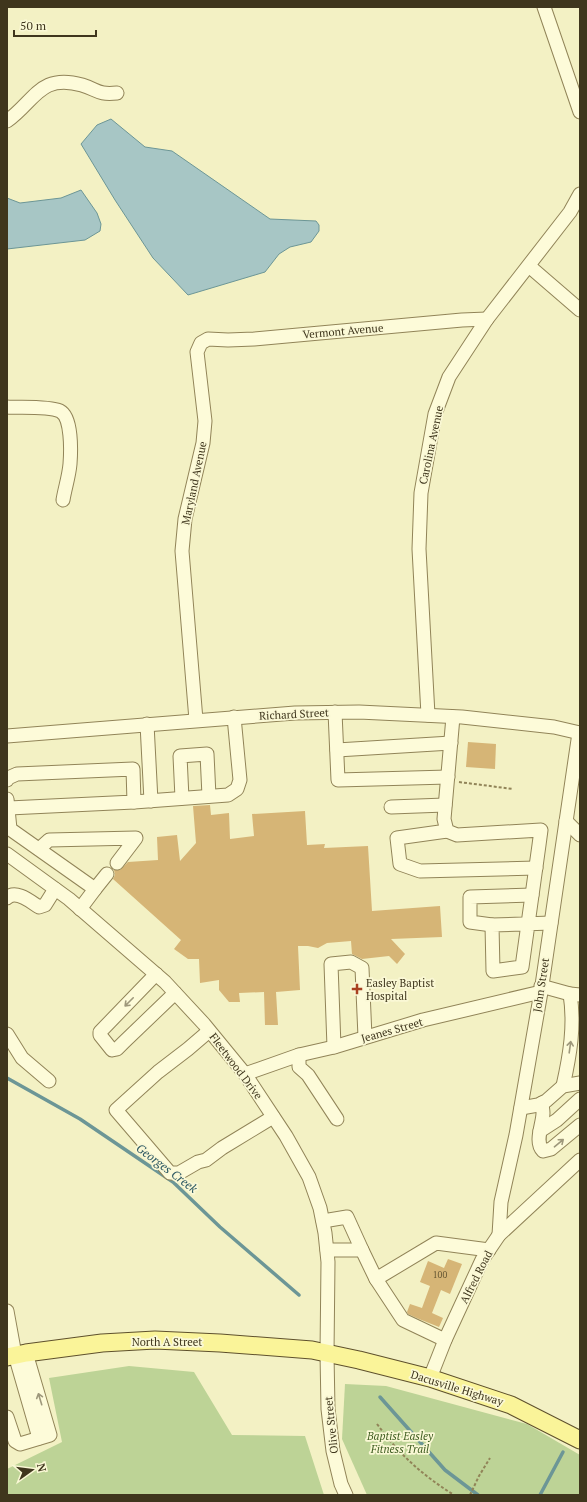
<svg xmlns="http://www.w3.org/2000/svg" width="587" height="1502" font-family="'PT Serif',serif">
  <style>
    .green { fill: #bdd396 }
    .water { fill: #a7c6c5; stroke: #6c9696 }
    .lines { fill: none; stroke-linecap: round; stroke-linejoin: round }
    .stream { stroke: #6c9696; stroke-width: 3.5 }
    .building { fill: #d6b576 }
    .minor-casing { stroke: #918458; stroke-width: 15 }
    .major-casing { stroke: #5e502c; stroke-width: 19 }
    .path { stroke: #918458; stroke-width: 2; stroke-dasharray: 3 2; stroke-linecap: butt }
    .minor { stroke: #fdfbd9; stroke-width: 13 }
    .major { stroke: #faf499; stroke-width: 17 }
    .oneway { stroke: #9e987b }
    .poi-dot { fill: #a84020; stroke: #faf8d5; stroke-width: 1.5 }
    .labels { text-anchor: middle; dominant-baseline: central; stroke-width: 3.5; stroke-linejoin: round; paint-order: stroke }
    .number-label { font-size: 9px; fill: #655633 }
    .street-label { font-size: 11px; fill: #3f361d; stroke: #faf8d5 }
    .poi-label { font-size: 11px; fill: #3f361d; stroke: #faf8d5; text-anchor: start }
    .park-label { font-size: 11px; font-style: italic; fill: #405e22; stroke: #faf8d5 }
    .water-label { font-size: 12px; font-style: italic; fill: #2b5761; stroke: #faf8d5 }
  </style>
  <rect width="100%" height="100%" fill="#f3f1c4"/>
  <g class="green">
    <path d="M129 1366 194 1372 232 1435 305 1436 324 1495H7V1469L62 1442 49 1378Z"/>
    <path d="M345 1384 386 1386 527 1424 580 1455V1495H367L342 1439Z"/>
  </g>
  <g class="water">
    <path d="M111 119 145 147 172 151 270 219 316 221 319 225V231L311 242 290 247 279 254 265 272 188 295 153 258 115 200 81 144 97 125Z"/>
    <path d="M81 190 97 213 101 224 100 231 85 240 7 249V198L20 203 61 198Z"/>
  </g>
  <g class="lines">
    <g class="stream">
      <path d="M7 1078 80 1119 173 1182 220 1227 299 1295"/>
      <path d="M380 1397 445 1470 478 1495"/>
      <path d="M540 1495 563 1452"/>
    </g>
  </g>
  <g class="building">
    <path d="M468 742 496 744 495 769 466 767Z"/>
    <path d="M210 805 211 815 229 813 230 839 254 836 252 814 305 811 307 845 325 844 324 848 368 846 372 911 440 906 442 937 391 939 405 954 397 964 389 956 362 959 352 954 351 941 327 943 318 948 308 946H298L300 990 276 992 278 1025H265L264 992 239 993 240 1002H229L219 990V980L200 983 199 959H188L174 949 181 940 113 879 115 875 114 870H120L128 862 158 860 157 837 177 835 180 861 196 843 193 806Z"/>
    <path d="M448 1259 462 1264 450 1294 441 1290 432 1313 443 1318 439 1327 419 1319 408 1314 407 1312 410 1304 422 1308 430 1286 420 1282 428 1261 444 1268Z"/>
  </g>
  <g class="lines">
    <g class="minor-casing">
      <g id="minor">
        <path d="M544 7 580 112"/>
        <path d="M7 121C35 101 40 73 82 85 98 90 98 95 117 93"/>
        <path d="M529 266 580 310"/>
        <path d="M7 407C20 408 48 406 60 411 72 417 71 451 70 464 69 476 65 488 63 500"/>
        <path d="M335 712 338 780 448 777"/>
        <path d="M428 715 419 549 421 493 435 414 449 377 487 319 570 212 580 194"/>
        <path d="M453 717 444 819 447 831 457 835 541 830C535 876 528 922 522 967L493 971 492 925 551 923"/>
        <path d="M196 720 182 551 185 519 203 443 205 421 197 352 201 343 208 339 228 340 254 339 462 320 487 319"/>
        <path d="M147 724 151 801"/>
        <path d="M7 736 295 713 359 712 462 717 554 727 580 733"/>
        <path d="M337 750 451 743"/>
        <path d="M7 780 8 778 17 774 133 769 134 802 9 808"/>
        <path d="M182 798 180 756 207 754 209 796"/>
        <path d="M7 799 10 829 95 889 80 909"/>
        <path d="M134 802 228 795 237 789 240 780 234 717"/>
        <path d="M391 807 445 805"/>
        <path d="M566 821 580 835"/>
        <path d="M447 831 397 838 400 864 420 871 536 868"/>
        <path d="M39 849 49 840 136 838 117 863"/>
        <path d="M7 854 69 899 165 982 204 1024 245 1074 286 1136 309 1177 320 1208 325 1233 328 1262 327 1354 328 1409 333 1451 341 1484 346 1495"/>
        <path d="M95 889 107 874"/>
        <path d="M7 898C16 889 31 902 39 907L45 905 55 889"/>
        <path d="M492 925 470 922V897L532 895"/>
        <path d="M156 974 100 1032V1035L112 1050 117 1049 124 1042 175 993"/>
        <path d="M541 986 570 994 580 995"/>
        <path d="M209 1031 188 1049 158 1072 116 1110 170 1173H179L198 1162 206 1160 222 1148 273 1117"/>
        <path d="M7 1034 22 1058 49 1081"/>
        <path d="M334 1047 331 964 351 962 362 968 365 1037"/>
        <path d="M299 1055V1067L308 1075 337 1119"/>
        <path d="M245 1074 299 1055 334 1047 423 1020 541 992"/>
        <path d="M563 1086C570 1055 575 1025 570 994"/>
        <path d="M542 1103C542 1106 543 1110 543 1113 543 1124 534 1142 543 1151L551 1149 580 1125"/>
        <path d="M521 1108 538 1105 546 1101 563 1086 580 1083"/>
        <path d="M540 1131 557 1120 580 1099"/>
        <path d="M323 1221 347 1217 362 1250"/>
        <path d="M499 1235 501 1202 516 1135 541 992 579 733"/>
        <path d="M327 1250H362L376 1279 436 1243 489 1250"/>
        <path d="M376 1279 403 1320 445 1340"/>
        <path d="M7 1311 15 1355 39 1438"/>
        <path d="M430 1378 445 1340 482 1260 499 1235 580 1160"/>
        <path d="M7 1417 15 1441 20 1444 50 1435 26 1353"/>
      </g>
    </g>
    <g class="major-casing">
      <path id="major" d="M7 1357 26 1353 102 1343 155 1340 220 1343 312 1350 359 1360 430 1378 511 1405 580 1440"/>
    </g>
    <g class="path">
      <path d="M459 782 513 789"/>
      <path d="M377 1424C399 1454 422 1475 454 1495"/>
      <path d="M470 1495 479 1476 490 1458"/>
    </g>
    <use href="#minor" class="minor"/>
    <use href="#major" class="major"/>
  </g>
  <defs><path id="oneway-shaft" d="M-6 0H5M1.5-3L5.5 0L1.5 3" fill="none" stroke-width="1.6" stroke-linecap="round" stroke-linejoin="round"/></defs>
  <g class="oneway">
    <use href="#oneway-shaft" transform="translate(129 1002) rotate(135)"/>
    <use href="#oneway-shaft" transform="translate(570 1047) rotate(-82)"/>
    <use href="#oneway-shaft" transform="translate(559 1143) rotate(-40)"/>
    <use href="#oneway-shaft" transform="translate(40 1399) rotate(-107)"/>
  </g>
  <path class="poi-dot" d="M355 983h4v4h4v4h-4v4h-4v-4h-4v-4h4z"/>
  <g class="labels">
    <g class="number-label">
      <text x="440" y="1275">100</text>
    </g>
    <g class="street-label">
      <text transform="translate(343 331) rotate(-5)">Vermont Avenue</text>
      <text transform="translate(431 445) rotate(-78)">Carolina Avenue</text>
      <text transform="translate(194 483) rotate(-78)">Maryland Avenue</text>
      <text transform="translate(294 714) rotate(-3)">Richard Street</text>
      <text transform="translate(541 985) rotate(-81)">John Street</text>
      <text transform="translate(392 1030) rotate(-16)">Jeanes Street</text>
      <text transform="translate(236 1066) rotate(53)">Fleetwood Drive</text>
      <text transform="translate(476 1277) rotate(-63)">Alfred Road</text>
      <text x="167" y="1342">North A Street</text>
      <text transform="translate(457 1388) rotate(17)">Dacusville Highway</text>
      <text transform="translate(331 1425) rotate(-96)">Olive Street</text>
    </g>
    <g class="poi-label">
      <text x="366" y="983">Easley Baptist<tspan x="366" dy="13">Hospital</tspan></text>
    </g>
    <g class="park-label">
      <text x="400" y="1436">Baptist Easley<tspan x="400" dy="13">Fitness Trail</tspan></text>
    </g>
    <g class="water-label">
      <text transform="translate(167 1168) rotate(37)">Georges Creek</text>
    </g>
  </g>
  <rect width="587" height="1502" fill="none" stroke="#3f361d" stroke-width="16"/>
  <g transform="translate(32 1470) rotate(76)" stroke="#faf8d5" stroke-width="3" paint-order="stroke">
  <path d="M0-3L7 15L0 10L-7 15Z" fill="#3f361d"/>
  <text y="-6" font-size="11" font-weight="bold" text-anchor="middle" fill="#3f361d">N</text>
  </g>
  <path d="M14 30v6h82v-6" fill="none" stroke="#3f361d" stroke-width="2"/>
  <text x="20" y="30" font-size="12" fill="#3f361d" stroke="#faf8d5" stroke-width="3" paint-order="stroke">50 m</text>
</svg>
